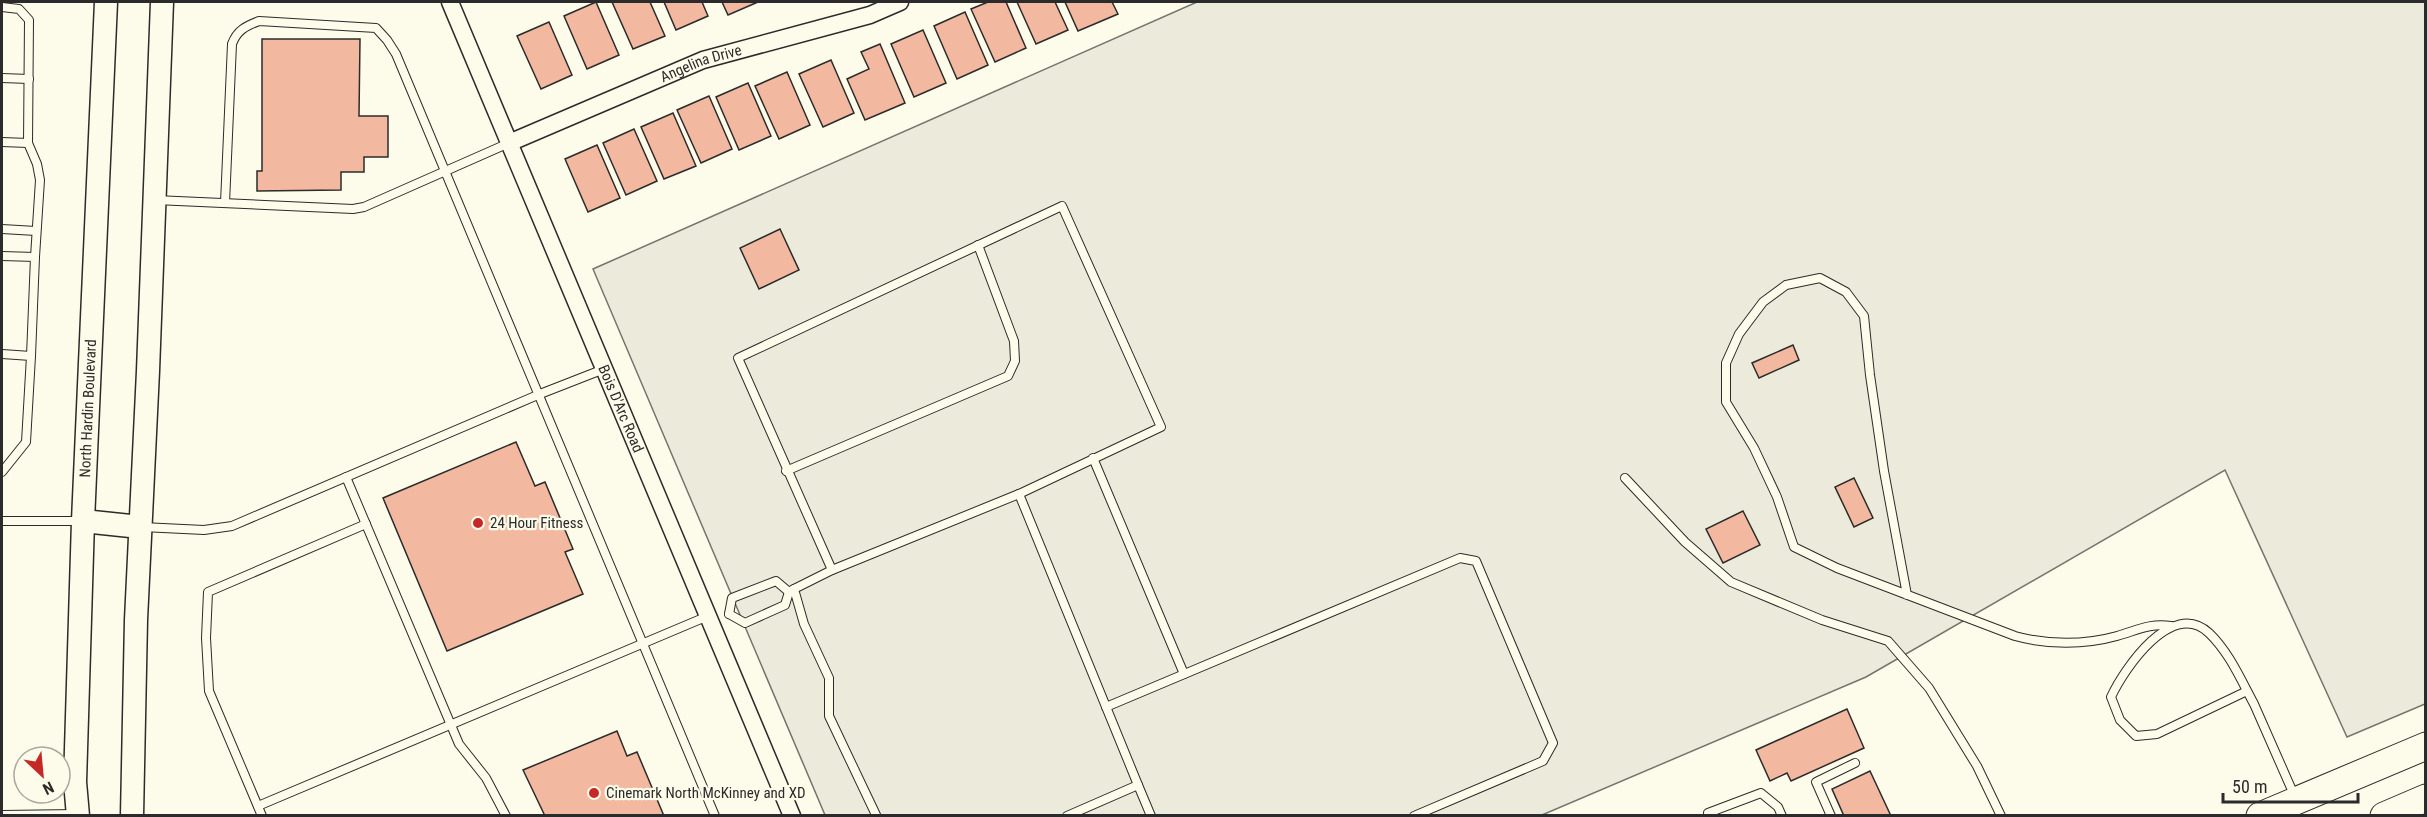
<svg xmlns="http://www.w3.org/2000/svg" width="2427" height="817" font-family="'Roboto Condensed',sans-serif">
  <style>
    .green { fill: #ecebdb; stroke: #74746e; stroke-width: 1.5 }
    .building { fill: #f2b8a0; stroke: #2b2b2b; stroke-width: 1.5 }
    .lines { fill: none; stroke-linecap: round; stroke-linejoin: round }
    .service-casing { stroke: #2b2b2b; stroke-width: 10 }
    .minor-casing { stroke: #2b2b2b; stroke-width: 19 }
    .secondary-casing { stroke: #2b2b2b; stroke-width: 25 }
    .trunk-casing { stroke: #2b2b2b; stroke-width: 29 }
    .service { stroke: #fdfbea; stroke-width: 8 }
    .minor { stroke: #fdfbea; stroke-width: 16 }
    .secondary { stroke: #fdfbea; stroke-width: 22 }
    .trunk { stroke: #fdfbea; stroke-width: 27 }
    .poi-dot { fill: #c62828; stroke: #fdfbea; stroke-width: 2 }
    .labels { text-anchor: middle; dominant-baseline: central; stroke-width: 4.5; stroke-linejoin: round; paint-order: stroke }
    .street-label { font-size: 15px; fill: #2b2b2b; stroke: #fdfbea }
    .poi-label { font-size: 15px; fill: #2b2b2b; stroke: #fdfbea; text-anchor: start }
  </style>
  <rect width="100%" height="100%" fill="#fdfbea"/>
  <path class="green" d="M1197 2H2425V704L2347 737 2225 470 1866 677 1542 815H825L593 269Z"/>
  <g class="building">
    <path d="M596 2 619 55 587 69 564 16Z"/>
    <path d="M612 2H650L665 36 633 49Z"/>
    <path d="M664 2H702L708 16 676 30Z"/>
    <path d="M722 2H758L728 15Z"/>
    <path d="M988 2H1006L1026 48 995 62 971 9Z"/>
    <path d="M1017 2H1055L1068 30 1036 44Z"/>
    <path d="M1065 2H1112L1118 14 1078 31Z"/>
    <path d="M965 12 988 65 957 79 934 26Z"/>
    <path d="M549 22 572 75 541 89 517 36Z"/>
    <path d="M923 30 946 83 914 97 891 44Z"/>
    <path d="M262 39H360L359 116H388V157H364V172H341V190L257 191V171H262Z"/>
    <path d="M880 44 905 103 865 120 847 79 869 69 861 52Z"/>
    <path d="M831 60 854 113 823 127 799 74Z"/>
    <path d="M787 72 810 125 779 139 755 86Z"/>
    <path d="M748 83 771 136 739 150 716 97Z"/>
    <path d="M709 96 732 149 701 163 677 110Z"/>
    <path d="M673 113 696 166 664 179 641 127Z"/>
    <path d="M634 129 657 181 626 195 603 143Z"/>
    <path d="M597 145 620 198 588 212 565 159Z"/>
    <path d="M780 229 799 270 759 289 740 248Z"/>
    <path d="M1793 345 1799 360 1759 378 1752 363Z"/>
    <path d="M516 442 535 486 545 482 573 549 565 552 583 594 447 651 383 498Z"/>
    <path d="M1854 478 1873 518 1854 527 1835 487Z"/>
    <path d="M1743 511 1760 545 1723 563 1706 529Z"/>
    <path d="M1847 709 1864 748 1791 781 1787 773 1770 781 1756 750Z"/>
    <path d="M617 731 627 756 637 752 664 816H545L523 770Z"/>
    <path d="M1870 771 1891 816H1844L1832 789Z"/>
  </g>
  <g class="lines">
    <g class="service-casing">
      <g id="service">
        <path d="M2 7 19 9 29 20 28 143 2 142"/>
        <path d="M2 78 29 79"/>
        <path d="M28 143 37 164 40 180 35 257"/>
        <path d="M155 200 353 209 364 207 509 143"/>
        <path d="M225 203 232 44C237 30 246 26 259 21L376 28 387 40 396 54 715 816"/>
        <path d="M1062 206 1161 427 1019 494 832 570 738 358Z"/>
        <path d="M2 229 36 231"/>
        <path d="M2 256 35 257 31 356"/>
        <path d="M2 354 31 356 26 442 2 472"/>
        <path d="M1093 458 1184 674"/>
        <path d="M786 471 1008 376 1015 361 1014 341 978 245"/>
        <path d="M346 477 459 744 486 778 506 816"/>
        <path d="M1625 478 1685 542 1731 582 1822 620 1888 641 1929 688 1977 766 2001 816"/>
        <path d="M1019 494 1138 785 1067 816"/>
        <path d="M2 521H82"/>
        <path d="M142 527 204 530 232 526 540 394 604 369"/>
        <path d="M832 570 794 589 804 624 829 678V716L876 815"/>
        <path d="M1907 595 1884 471 1870 375 1864 316 1846 292 1820 278 1786 285 1763 302 1739 334 1726 363V402L1754 448 1777 497 1794 547 1837 568 2015 636C2047 645 2085 645 2117 636 2138 630 2149 623 2171 626"/>
        <path d="M729 614 745 623 785 605 789 592 794 589"/>
        <path d="M729 614 732 598 776 581 789 592"/>
        <path d="M2247 691 2157 734 2136 736 2120 720 2111 697C2124 669 2172 598 2209 633 2229 652 2241 680 2254 704L2295 797"/>
        <path d="M1106 707 1460 558 1476 561 1553 743 1543 761 1414 816"/>
        <path d="M1138 785 1151 816"/>
        <path d="M258 806 708 616"/>
        <path d="M2 815 76 814"/>
        <path d="M262 816 209 691 206 638 208 592 366 524"/>
        <path d="M1709 816 1708 813 1761 793 1778 807 1782 816"/>
        <path d="M1831 816 1816 782 1855 763"/>
      </g>
    </g>
    <g class="minor-casing">
      <g id="minor">
        <path id="s1" d="M450 2 792 816"/>
        <path id="s2" d="M509 143 703 60 870 15 900 2"/>
      </g>
    </g>
    <g class="secondary-casing">
      <g id="secondary">
        <path d="M83 521 140 527"/>
        <path id="s3" d="M78 816 75 782 83 521 106 2"/>
        <path d="M132 816 136 620 148 371 162 2"/>
      </g>
    </g>
    <g class="trunk-casing">
      <g id="trunk">
        <path d="M2260 816 2426 746"/>
        <path d="M2384 816 2426 798"/>
      </g>
    </g>
    <use href="#service" class="service"/>
    <use href="#minor" class="minor"/>
    <use href="#secondary" class="secondary"/>
    <use href="#trunk" class="trunk"/>
  </g>
  <g class="poi-dot">
    <circle cx="478" cy="523" r="6"/>
    <circle cx="594" cy="793" r="6"/>
  </g>
  <g class="labels">
    <g class="street-label">
      <text stroke="none"><textPath href="#s2" startOffset="208">Angelina Drive</textPath></text>
      <text stroke="none"><textPath href="#s3" startOffset="408">North Hardin Boulevard</textPath></text>
      <text stroke="none"><textPath href="#s1" startOffset="441">Bois D'Arc Road</textPath></text>
    </g>
    <g class="poi-label">
      <text x="490" y="523">24 Hour Fitness</text>
      <text x="606" y="793">Cinemark North McKinney and XD</text>
    </g>
  </g>
  <rect width="2427" height="817" fill="none" stroke="#2b2b2b" stroke-width="6"/>
  <g transform="translate(42 775) rotate(154)"><circle r="28" fill="#fdfbea" stroke="#a9a89e" stroke-width="1.5"/>
  <path d="M0-4.5L10 22L0 15L-10 22Z" fill="#c62828"/>
  <text y="-9" font-size="16" font-weight="bold" text-anchor="middle" fill="#2b2b2b">N</text>
  </g>
  <path d="M2223 793v9h135v-9" fill="none" stroke="#2b2b2b" stroke-width="3"/>
  <text x="2232" y="793" font-size="18" fill="#2b2b2b" stroke="#fdfbea" stroke-width="4.5" paint-order="stroke">50 m</text>
</svg>
